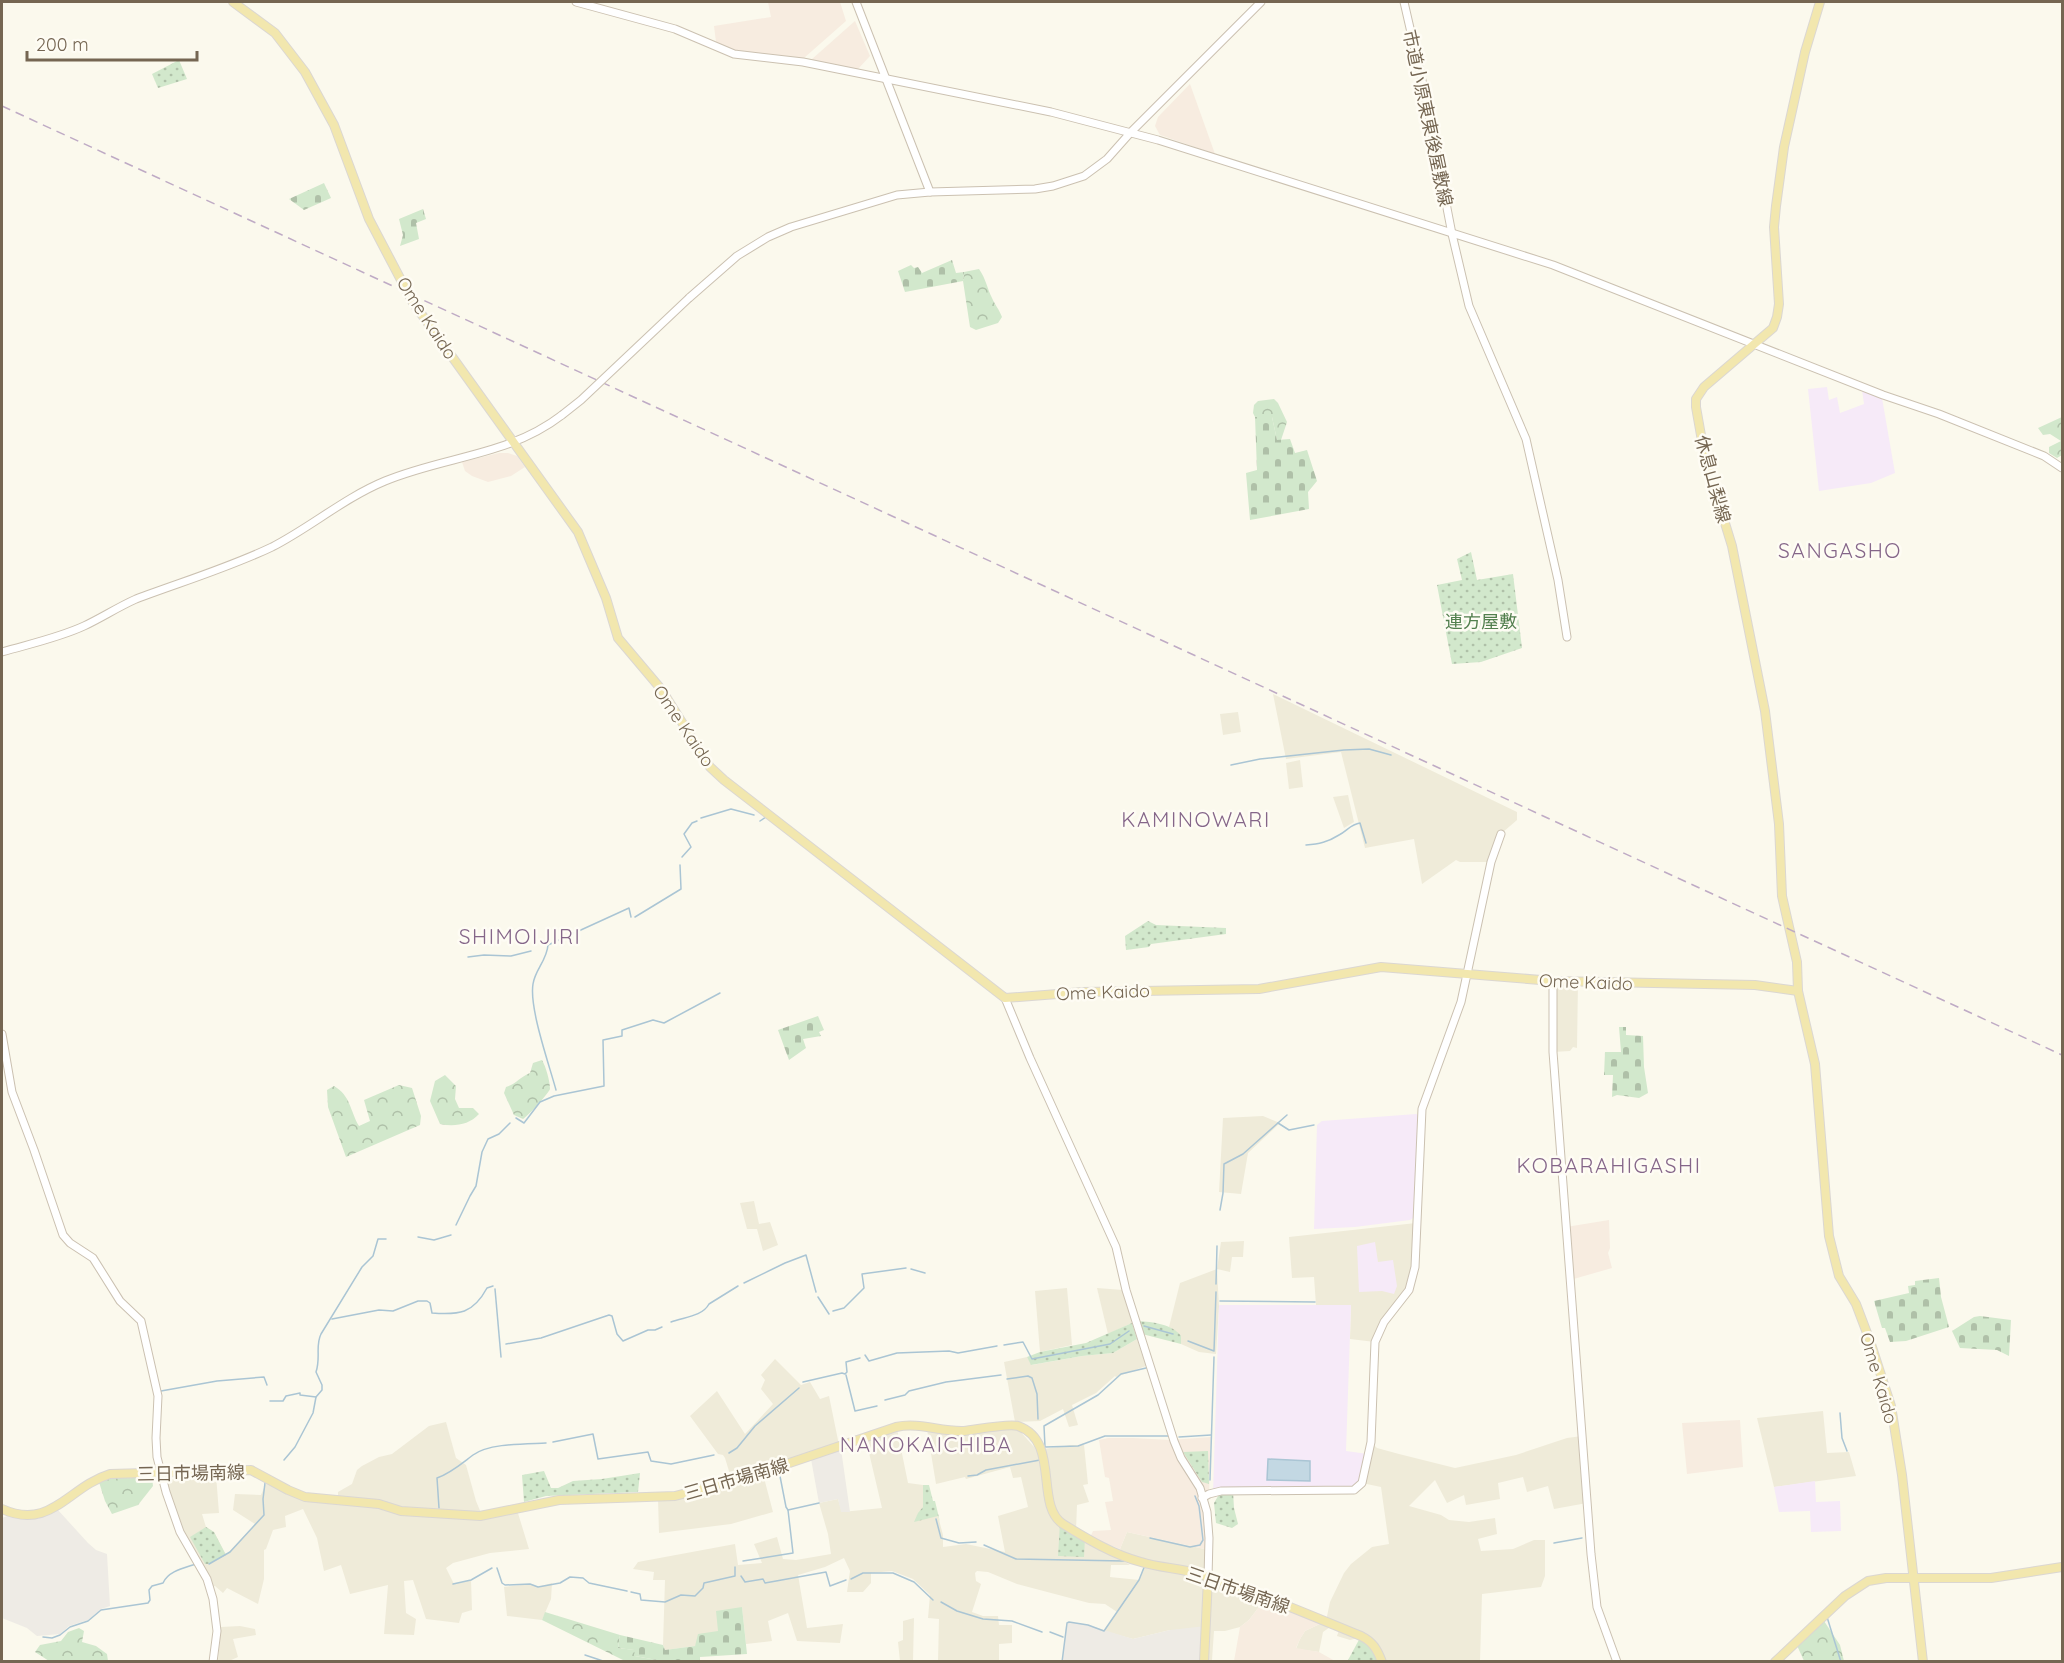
<svg xmlns="http://www.w3.org/2000/svg" width="2064" height="1663" font-family="Quicksand,'Noto Sans JP',sans-serif">
  <style>
    .residential { fill: #efebd9 }
    .commercial { fill: #f7ece0 }
    .industrial { fill: #eeebe5 }
    .education { fill: #f6eaf8 }
    .grass { fill: url(#grass-dots) }
    .forest { fill: url(#forest-crowns) }
    .cemetery { fill: url(#cemetery-stones) }
    .water { fill: #c3d8e3; stroke: #aac5d4; stroke-width: 1.5 }
    .lines { fill: none; stroke-linecap: round; stroke-linejoin: round }
    .stream { stroke: #aac5d4; stroke-width: 1.5 }
    .minor-casing { stroke: #cbc1b1; stroke-width: 9 }
    .major-casing { stroke: #dbd7d2; stroke-width: 10 }
    .minor { stroke: #fff; stroke-width: 7 }
    .major { stroke: #f2e7ae; stroke-width: 8 }
    .rail { stroke: #bfabc5; stroke-width: 1.5; stroke-dasharray: 9 6; stroke-linecap: butt }
    .minor-bridge-casing { stroke: #cbc1b1; stroke-width: 9; stroke-linecap: butt }
    .minor-bridge { stroke: #fff; stroke-width: 7 }
    .labels { text-anchor: middle; dominant-baseline: central; stroke-width: 5; stroke-linejoin: round; paint-order: stroke }
    .street-label { font-size: 18px; fill: #756652; stroke: #fefcf4 }
    .park-label { font-size: 18px; fill: #527f4e; stroke: #fefcf4 }
    .quarter-label { font-size: 21px; letter-spacing: 1.5px; fill: #856689; stroke: #fefcf4 }
  </style>
  <defs>
    <pattern id="grass-dots" width="8" height="8" patternUnits="userSpaceOnUse" patternTransform="scale(1.5)"><rect width="8" height="8" fill="#d2e8cc"/><path d="M2 2h.1M6 6h.1" fill="none" stroke="#afc0a8" stroke-width="1.8" stroke-linecap="round"/></pattern>
    <pattern id="forest-crowns" width="20" height="18" patternUnits="userSpaceOnUse" patternTransform="scale(1.5)"><rect width="20" height="18" fill="#d2e8cc"/><path d="M2 6a3 3 0 1 1 6 0M12 15a3 3 0 1 1 6 0" fill="none" stroke="#afc0a8"/></pattern>
    <pattern id="cemetery-stones" width="16" height="16" patternUnits="userSpaceOnUse" patternTransform="scale(1.5)"><rect width="16" height="16" fill="#d2e8cc"/><path d="M2 7V4a2 2 0 0 1 4 0v3zM10 15v-3a2 2 0 0 1 4 0v3z" fill="#afc0a8"/></pattern>
  </defs>
  <rect width="100%" height="100%" fill="#fbf9ed"/>
  <g class="residential">
    <path d="M1273 694 1517 812V820L1503 832 1491 862H1460L1456 860 1422 884 1414 839 1365 848 1341 752 1286 759Z"/>
    <path d="M1238 712 1241 732 1223 735 1220 714Z"/>
    <path d="M1300 760 1303 787 1289 789 1286 763Z"/>
    <path d="M1348 795 1354 822 1344 828 1333 797Z"/>
    <path d="M1553 981 1578 982 1577 1048 1573 1047 1570 1051 1553 1052Z"/>
    <path d="M1263 1116 1280 1123 1248 1153 1241 1194 1219 1192 1223 1118Z"/>
    <path d="M754 1201 759 1224 770 1222 778 1245 763 1251 757 1229H747L740 1203Z"/>
    <path d="M1416 1223 1413 1277 1375 1342 1350 1339 1351 1305H1316L1314 1277 1292 1278 1289 1237Z"/>
    <path d="M1244 1241 1243 1257H1232L1230 1272 1217 1269 1219 1307 1216 1354 1199 1352 1181 1344V1336L1169 1327 1180 1283 1217 1269 1221 1242Z"/>
    <path d="M1067 1288 1072 1345 1040 1352 1035 1291Z"/>
    <path d="M1097 1288 1123 1290 1132 1323 1108 1334Z"/>
    <path d="M1137 1339 1146 1366 1116 1377 1115 1376 1096 1393 1072 1405 1078 1425 1069 1427 1063 1409 1040 1421 1015 1422 1004 1362 1027 1357 1032 1365 1082 1356 1113 1353Z"/>
    <path d="M775 1359 801 1385 810 1382 820 1399 829 1396 839 1445 763 1474 773 1512 731 1524 659 1533 658 1499 732 1481 725 1458 723 1455 718 1454 690 1416 717 1391 745 1434 773 1404 761 1389 765 1380 761 1375Z"/>
    <path d="M1823 1411 1827 1453 1849 1452 1856 1476 1774 1487 1757 1418Z"/>
    <path d="M446 1422 456 1458 466 1465 476 1501 481 1513 400 1509 338 1497V1492L352 1484 357 1470 362 1466 379 1457 392 1454 429 1426Z"/>
    <path d="M897 1429 908 1483 923 1485V1507L938 1516 943 1535V1547L966 1544 1005 1552 998 1516 1028 1507 1021 1477 1013 1478 1010 1467 966 1479 965 1477 936 1484 927 1429H1011L1019 1430 1035 1448 1040 1457 1050 1507 1074 1532 1130 1565H1111L1110 1577 1139 1580 1145 1564 1127 1556 1120 1549 1127 1532 1209 1550V1578L1265 1599 1249 1620 1240 1627 1225 1631H1214L1212 1660 1204 1661 1170 1630 1133 1639 1104 1631 1117 1612 1105 1604 1089 1603 1017 1584 988 1572 977 1571 975 1573 976 1581 981 1584 972 1612 983 1616H998L999 1625H1012V1643L999 1644V1661H938L939 1619 928 1618 930 1595 913 1579 892 1571 871 1573V1583L863 1592H847L850 1571 844 1558 825 1567 798 1575 807 1628 843 1624 840 1643 797 1641 788 1613 768 1621 772 1641 746 1644 742 1607 718 1632 698 1640 695 1646 665 1650 663 1645 665 1580H653L654 1572 633 1569 638 1562 735 1544 738 1565 762 1563 754 1544 777 1537 783 1559 796 1560 831 1554 828 1534 819 1503 838 1499 842 1512 882 1508 866 1440Z"/>
    <path d="M1582 1436 1587 1503 1554 1509 1548 1486 1527 1492 1523 1477 1498 1483 1500 1499 1466 1505 1464 1495 1447 1503 1435 1480 1409 1506 1441 1515 1449 1520 1469 1522 1495 1518 1497 1534 1478 1539 1481 1551 1513 1549 1534 1540H1545V1576L1541 1587 1482 1594 1480 1661H1382L1358 1638 1350 1640 1337 1636 1340 1627 1333 1625 1323 1632 1319 1652 1296 1649 1300 1639 1305 1631 1326 1621 1330 1602 1344 1573 1351 1564 1372 1547 1389 1544 1381 1487 1362 1483 1371 1442 1377 1448 1399 1454 1455 1468 1516 1455 1567 1438Z"/>
    <path d="M1072 1445H1084L1088 1484 1083 1485 1089 1502 1077 1505 1076 1530 1064 1522 1053 1506 1043 1449Z"/>
    <path d="M216 1475 219 1513 202 1514 206 1527 214 1532 226 1555 255 1524 233 1510 235 1494 261 1495 267 1481 320 1500 451 1518 517 1510 529 1549 490 1553 453 1563 446 1568 454 1584 471 1580 472 1610 462 1613 459 1623 426 1619 413 1580 404 1581 406 1613 416 1619 414 1635 384 1634 388 1585 350 1594 341 1565 324 1571 317 1538 303 1509 285 1516 286 1527 273 1530 266 1549 264 1550V1579L258 1604 227 1588 223 1593 215 1586 210 1588 174 1514 164 1480Z"/>
    <path d="M552 1583 551 1599 542 1620 507 1616 504 1587 530 1584 538 1587Z"/>
    <path d="M914 1618 913 1661H900L898 1642 903 1640V1621Z"/>
    <path d="M240 1626 255 1629 256 1635 233 1639 238 1657 229 1661H218L221 1627Z"/>
  </g>
  <g class="commercial">
    <path d="M768 2H840L846 21 804 58 735 51 716 42 714 26 771 17Z"/>
    <path d="M855 21 870 56 857 70 811 60Z"/>
    <path d="M1190 84 1215 154 1160 135 1155 126 1158 117Z"/>
    <path d="M499 453H508L517 456 525 467 511 476 488 482 472 476 465 471 462 462Z"/>
    <path d="M1609 1220 1610 1248 1608 1253 1612 1268 1570 1280 1566 1227Z"/>
    <path d="M1740 1420 1743 1467 1687 1474 1682 1423Z"/>
    <path d="M1211 1437 1209 1494 1203 1499 1209 1550 1127 1532 1120 1549 1090 1537 1093 1531 1111 1530 1105 1502 1113 1501 1109 1478 1105 1477 1099 1440 1108 1438H1133L1170 1440Z"/>
    <path d="M1265 1599 1326 1621 1305 1631 1300 1639 1296 1648 1319 1652 1335 1661 1209 1662 1234 1661 1240 1627 1249 1620Z"/>
  </g>
  <g class="industrial">
    <path d="M841 1449 850 1512H841L838 1499 819 1503 811 1459Z"/>
    <path d="M57 1509 88 1543 96 1550 107 1554 110 1606 101 1609 88 1620 69 1626 60 1634 37 1636 27 1628 2 1618V1518L10 1515 38 1519Z"/>
    <path d="M1069 1622 1088 1625 1133 1639 1170 1630 1206 1626 1204 1661 1062 1662 1066 1626Z"/>
  </g>
  <g class="education">
    <path d="M1827 387 1829 400 1837 397 1840 413 1864 404 1862 390 1882 398 1895 473 1871 483 1819 491 1808 389Z"/>
    <path d="M1416 1114 1418 1115 1413 1218 1410 1220 1355 1227 1314 1229 1317 1125 1322 1121Z"/>
    <path d="M1375 1242 1378 1262 1393 1260 1397 1286 1394 1294 1382 1291 1359 1292 1357 1246Z"/>
    <path d="M1219 1305H1351L1346 1451 1368 1454 1359 1487 1213 1493Z"/>
    <path d="M1815 1481 1816 1502 1840 1501 1841 1531 1811 1532 1810 1511 1779 1512 1774 1487Z"/>
  </g>
  <g class="grass">
    <path d="M179 60 187 79 158 88 152 74Z"/>
    <path d="M1471 552 1477 580 1513 574 1522 648 1481 662 1452 664 1437 585 1462 580 1457 559Z"/>
    <path d="M1148 921 1156 925 1226 928V934L1151 944 1149 947 1126 950 1125 936Z"/>
    <path d="M1138 1321C1153 1322 1172 1324 1181 1336V1344L1142 1334Z"/>
    <path d="M1132 1323 1137 1339 1113 1353 1082 1356 1031 1365 1027 1357 1040 1352 1086 1343Z"/>
    <path d="M1208 1451V1452L1209 1484 1202 1482 1183 1452Z"/>
    <path d="M544 1471 551 1488H558L573 1481 602 1479 640 1473 638 1492 546 1496 524 1502 522 1475Z"/>
    <path d="M923 1485H929L933 1501H935L940 1522 938 1516 914 1522 918 1513 923 1507Z"/>
    <path d="M1221 1491H1233L1234 1508 1238 1524 1232 1528 1216 1523 1214 1503Z"/>
    <path d="M1060 1523 1085 1538 1084 1557 1058 1556Z"/>
    <path d="M206 1527 214 1532 226 1555 209 1564H205L190 1537Z"/>
    <path d="M1361 1636 1382 1662H1347Z"/>
  </g>
  <g class="forest">
    <path d="M979 269C986 279 987 288 992 298 995 305 999 309 1002 317L998 323 976 330 970 327 963 281 964 272Z"/>
    <path d="M1274 399 1278 403 1287 422 1281 440H1277L1272 417H1255L1253 413 1254 405 1258 401Z"/>
    <path d="M2062 417V455L2057 458 2049 453V447L2061 441 2050 434 2043 435 2038 428Z"/>
    <path d="M542 1060C546 1067 550 1081 550 1089 549 1093 527 1117 523 1119L514 1115 504 1093 506 1087C516 1084 520 1077 530 1073L533 1063Z"/>
    <path d="M445 1075 456 1086 455 1099 459 1108H473L479 1114C469 1125 454 1127 440 1124L430 1101 435 1081Z"/>
    <path d="M399 1085 412 1088 421 1116 420 1125 346 1157 328 1107 327 1090 334 1086C351 1096 350 1111 359 1126L370 1121 364 1100Z"/>
    <path d="M109 1476 152 1477 153 1486 138 1505 112 1514 105 1501 98 1479Z"/>
    <path d="M545 1612 620 1635 618 1648 635 1650V1656L662 1661H625L542 1620Z"/>
    <path d="M1822 1618 1840 1645 1844 1661H1804L1795 1641Z"/>
    <path d="M79 1628 84 1631 82 1642 96 1646 107 1654 108 1661H49L35 1652 40 1645 61 1641 68 1632Z"/>
  </g>
  <g class="cemetery">
    <path d="M324 183 331 198 304 210 289 199Z"/>
    <path d="M423 209 426 219 416 223 419 239 400 246 403 235 399 219Z"/>
    <path d="M952 260 956 273 964 272 963 281 905 292 898 271 911 265 914 268 918 267 922 273Z"/>
    <path d="M1255 417H1272L1277 440 1290 439 1295 453 1307 450 1317 481 1308 492 1309 509 1250 520 1246 473 1257 470Z"/>
    <path d="M818 1016 824 1030 819 1032 821 1036 803 1039 806 1048 789 1060 778 1030Z"/>
    <path d="M1619 1027H1626V1035L1643 1036 1644 1067 1648 1093 1639 1098 1617 1095 1612 1097 1613 1075H1604L1605 1052H1621Z"/>
    <path d="M1939 1278 1941 1297 1949 1327 1906 1341 1890 1342 1885 1328H1882L1874 1301 1909 1293 1908 1286 1915 1285V1281Z"/>
    <path d="M1980 1316 2011 1320 2009 1356 1997 1350 1960 1348 1952 1331 1974 1317Z"/>
    <path d="M742 1607 747 1654 700 1657V1661H662L635 1656 634 1650 618 1648 620 1635 663 1645 665 1650 695 1646 698 1634 718 1631 716 1611Z"/>
  </g>
  <path class="water" d="M1268 1459 1310 1461V1481L1267 1480Z"/>
  <g class="lines">
    <g class="stream">
      <path d="M1231 765 1260 759 1344 750 1369 749 1391 755"/>
      <path d="M701 818 731 809 754 815"/>
      <path d="M760 821 766 817"/>
      <path d="M1306 845C1319 844 1328 842 1339 835 1347 831 1351 824 1360 823L1366 843"/>
      <path d="M682 857 691 847 684 834 692 823 697 821"/>
      <path d="M635 917 681 889 680 865"/>
      <path d="M468 957 484 955 511 956 531 951"/>
      <path d="M556 1090C549 1064 529 1008 533 984 535 970 547 960 548 945L629 908 631 917"/>
      <path d="M516 1118 524 1123 540 1102 554 1096 604 1086 603 1040 622 1036V1030L653 1020 664 1023 720 993"/>
      <path d="M1278 1123 1289 1130 1314 1125"/>
      <path d="M1220 1210 1223 1193 1224 1164 1243 1154 1287 1115"/>
      <path d="M456 1225 470 1196 476 1186 482 1152 488 1139 499 1134 510 1123"/>
      <path d="M418 1237 434 1240 451 1235"/>
      <path d="M911 1269 925 1273"/>
      <path d="M744 1283 785 1263 806 1255 816 1292"/>
      <path d="M1216 1284 1217 1246"/>
      <path d="M495 1289 501 1357"/>
      <path d="M818 1297 829 1314"/>
      <path d="M1220 1301 1315 1302"/>
      <path d="M833 1311 844 1308 864 1288 862 1274 906 1268"/>
      <path d="M332 1319 379 1310 393 1311 418 1301H427L430 1303 432 1313C459 1315 473 1314 487 1288L493 1286"/>
      <path d="M671 1322C683 1317 702 1317 709 1304L738 1286"/>
      <path d="M1144 1326 1173 1334"/>
      <path d="M1188 1341 1214 1351 1216 1292"/>
      <path d="M506 1344 541 1338 609 1315 612 1316 617 1334 623 1341 648 1330H655L662 1327"/>
      <path d="M1004 1345 1023 1342 1032 1359 1110 1344 1129 1331"/>
      <path d="M865 1355 869 1361 897 1353 949 1351 958 1353 997 1346"/>
      <path d="M1146 1368 1121 1374 1098 1395 1044 1426 1045 1447 1078 1446 1105 1436H1168"/>
      <path d="M846 1375 855 1411 877 1406"/>
      <path d="M1007 1379 1028 1376 1032 1378 1037 1394 1038 1419"/>
      <path d="M803 1382 842 1373 845 1374 847 1372 846 1362 860 1358"/>
      <path d="M161 1391 217 1381 264 1377 267 1385"/>
      <path d="M885 1400 905 1395 909 1391 946 1382 1001 1375"/>
      <path d="M270 1401H283L286 1396 300 1393V1395L316 1397"/>
      <path d="M1840 1413 1842 1438 1847 1451"/>
      <path d="M1179 1437 1211 1435"/>
      <path d="M553 1442 593 1434 598 1459 648 1452 651 1461 671 1464 714 1455"/>
      <path d="M729 1453 737 1448 755 1426 799 1388"/>
      <path d="M284 1460 295 1447 313 1413 316 1397 322 1390V1385L316 1372C321 1357 315 1346 321 1334L362 1267 373 1256 378 1239H386"/>
      <path d="M779 1471 786 1507 788 1510"/>
      <path d="M968 1476 977 1475 986 1470 1040 1460"/>
      <path d="M1210 1480 1214 1357"/>
      <path d="M439 1508 437 1478C451 1473 461 1464 473 1455 489 1443 526 1444 546 1443"/>
      <path d="M936 1519 941 1538 959 1543 976 1542"/>
      <path d="M1150 1538 1190 1547 1200 1545 1203 1540 1199 1506 1195 1496"/>
      <path d="M1554 1543 1582 1538"/>
      <path d="M984 1545 1016 1559 1124 1561"/>
      <path d="M743 1561 793 1553 788 1510 819 1503"/>
      <path d="M209 1564 230 1552 264 1515 263 1499 265 1483"/>
      <path d="M497 1568 502 1583 505 1585 530 1584 538 1587 560 1583 570 1577 583 1578 589 1583 627 1591"/>
      <path d="M741 1576 745 1582 763 1579 765 1583 826 1572 830 1586 846 1580"/>
      <path d="M851 1579 863 1573H893L914 1582 933 1600"/>
      <path d="M453 1584 471 1580 492 1568"/>
      <path d="M631 1592 640 1594 641 1600 665 1602 681 1595 695 1596 703 1588 704 1583 735 1576V1567"/>
      <path d="M941 1602 957 1611 983 1619 1012 1621 1042 1632"/>
      <path d="M1827 1617 1841 1662"/>
      <path d="M1050 1632 1063 1637"/>
      <path d="M43 1637 52 1638 60 1635 70 1627 88 1621 101 1610 148 1603 150 1600 149 1590 152 1586 163 1583C168 1571 184 1568 196 1564"/>
      <path d="M585 1655 606 1662"/>
      <path d="M1062 1662 1067 1623 1069 1622 1088 1625 1104 1631 1139 1580 1145 1565"/>
    </g>
    <g class="minor-casing">
      <g id="minor">
        <path d="M576 2 675 29 734 54 803 62 1051 112 1158 140 1553 265 1883 395 1939 414 2044 456 2062 468"/>
        <path d="M856 2 930 192"/>
        <path d="M1404 2 1424 89 1452 234 1469 306 1526 439 1558 580 1567 637"/>
        <path d="M689 298 737 256 768 237 791 227 897 195 930 192 1035 189 1053 186 1084 176 1107 159 1131 132 1261 2"/>
        <path d="M2 652C29 644 58 638 84 626 101 618 118 607 136 599 181 582 228 568 272 547 311 527 344 498 385 481 445 456 509 456 562 415"/>
        <path d="M1553 981V1052L1591 1554 1597 1607 1617 1662"/>
        <path d="M1005 998 1030 1058 1116 1247 1126 1290 1174 1441 1181 1458 1200 1488 1207 1512 1209 1538 1208 1578"/>
        <path d="M2 1034 12 1092 34 1150 63 1235 70 1243 93 1258 120 1301 141 1321 158 1396 156 1438 157 1457 166 1492 180 1532 207 1579 213 1599 217 1631 213 1662"/>
        <path d="M1202 1498 1209 1494 1221 1491 1354 1490 1362 1483 1371 1442 1375 1342 1384 1322 1409 1290 1415 1267 1422 1109 1461 1002 1491 862 1501 834"/>
      </g>
    </g>
    <g class="major-casing">
      <g id="major">
        <path d="M233 2 275 33 305 72 334 125 369 219 412 301 578 532 606 598 618 638 661 689 710 767 724 780 1005 998 1083 992 1259 989 1381 967 1553 981 1755 985 1798 991"/>
        <path d="M1820 2 1805 52 1784 147 1776 206 1774 227 1779 304 1777 317 1773 328 1704 387 1696 399V407L1705 458 1732 546 1765 711 1779 824 1782 896 1797 962 1798 991 1815 1064 1829 1236 1839 1276 1856 1304 1870 1341 1891 1406 1902 1475 1923 1662"/>
        <path d="M2 1509C51 1531 68 1487 110 1474L251 1470 288 1490 305 1497 379 1504 401 1511 480 1516 559 1500 675 1496 751 1476 896 1427C920 1422 940 1432 964 1431 975 1430 1009 1423 1018 1426 1061 1441 1034 1505 1063 1524 1087 1539 1114 1555 1141 1562 1160 1568 1180 1568 1199 1574 1254 1591 1307 1614 1361 1636 1373 1642 1377 1649 1382 1662"/>
        <path d="M1204 1662 1208 1578"/>
        <path d="M1775 1662 1845 1596 1868 1581 1886 1578H1991L2062 1567"/>
      </g>
    </g>
    <use href="#minor" class="minor"/>
    <use href="#major" class="major"/>
    <path class="rail" d="M2 106 2062 1055"/>
    <g class="minor-bridge-casing">
      <path id="minor-bridge" d="M562 415 581 400 689 298"/>
    </g>
    <use href="#minor-bridge" class="minor-bridge"/>
  </g>
  <g class="labels">
    <g class="street-label">
      <text transform="translate(1428 118) rotate(78)">市道小原東東後屋敷線</text>
      <text transform="translate(427 318) rotate(57)">Ome Kaido</text>
      <text transform="translate(1713 479) rotate(75)">休息山梨線</text>
      <text transform="translate(684 726) rotate(56)">Ome Kaido</text>
      <text transform="translate(1586 982) rotate(2)">Ome Kaido</text>
      <text transform="translate(1103 992) rotate(-2)">Ome Kaido</text>
      <text transform="translate(1879 1378) rotate(74)">Ome Kaido</text>
      <text transform="translate(191 1473) rotate(-1)">三日市場南線</text>
      <text transform="translate(736 1479) rotate(-16)">三日市場南線</text>
      <text transform="translate(1238 1590) rotate(19)">三日市場南線</text>
    </g>
    <g class="park-label">
      <text x="1481" y="621">連方屋敷</text>
    </g>
    <g class="quarter-label">
      <text x="1840" y="550">SANGASHO</text>
      <text x="1196" y="819">KAMINOWARI</text>
      <text x="520" y="936">SHIMOIJIRI</text>
      <text x="1609" y="1165">KOBARAHIGASHI</text>
      <text x="926" y="1444">NANOKAICHIBA</text>
    </g>
  </g>
  <rect width="2064" height="1663" fill="none" stroke="#756652" stroke-width="6"/>
  <path d="M27 51v9h170v-9" fill="none" stroke="#756652" stroke-width="3"/>
  <text x="36" y="51" font-size="18" fill="#756652" stroke="#fefcf4" stroke-width="4.5" paint-order="stroke">200 m</text>
</svg>
